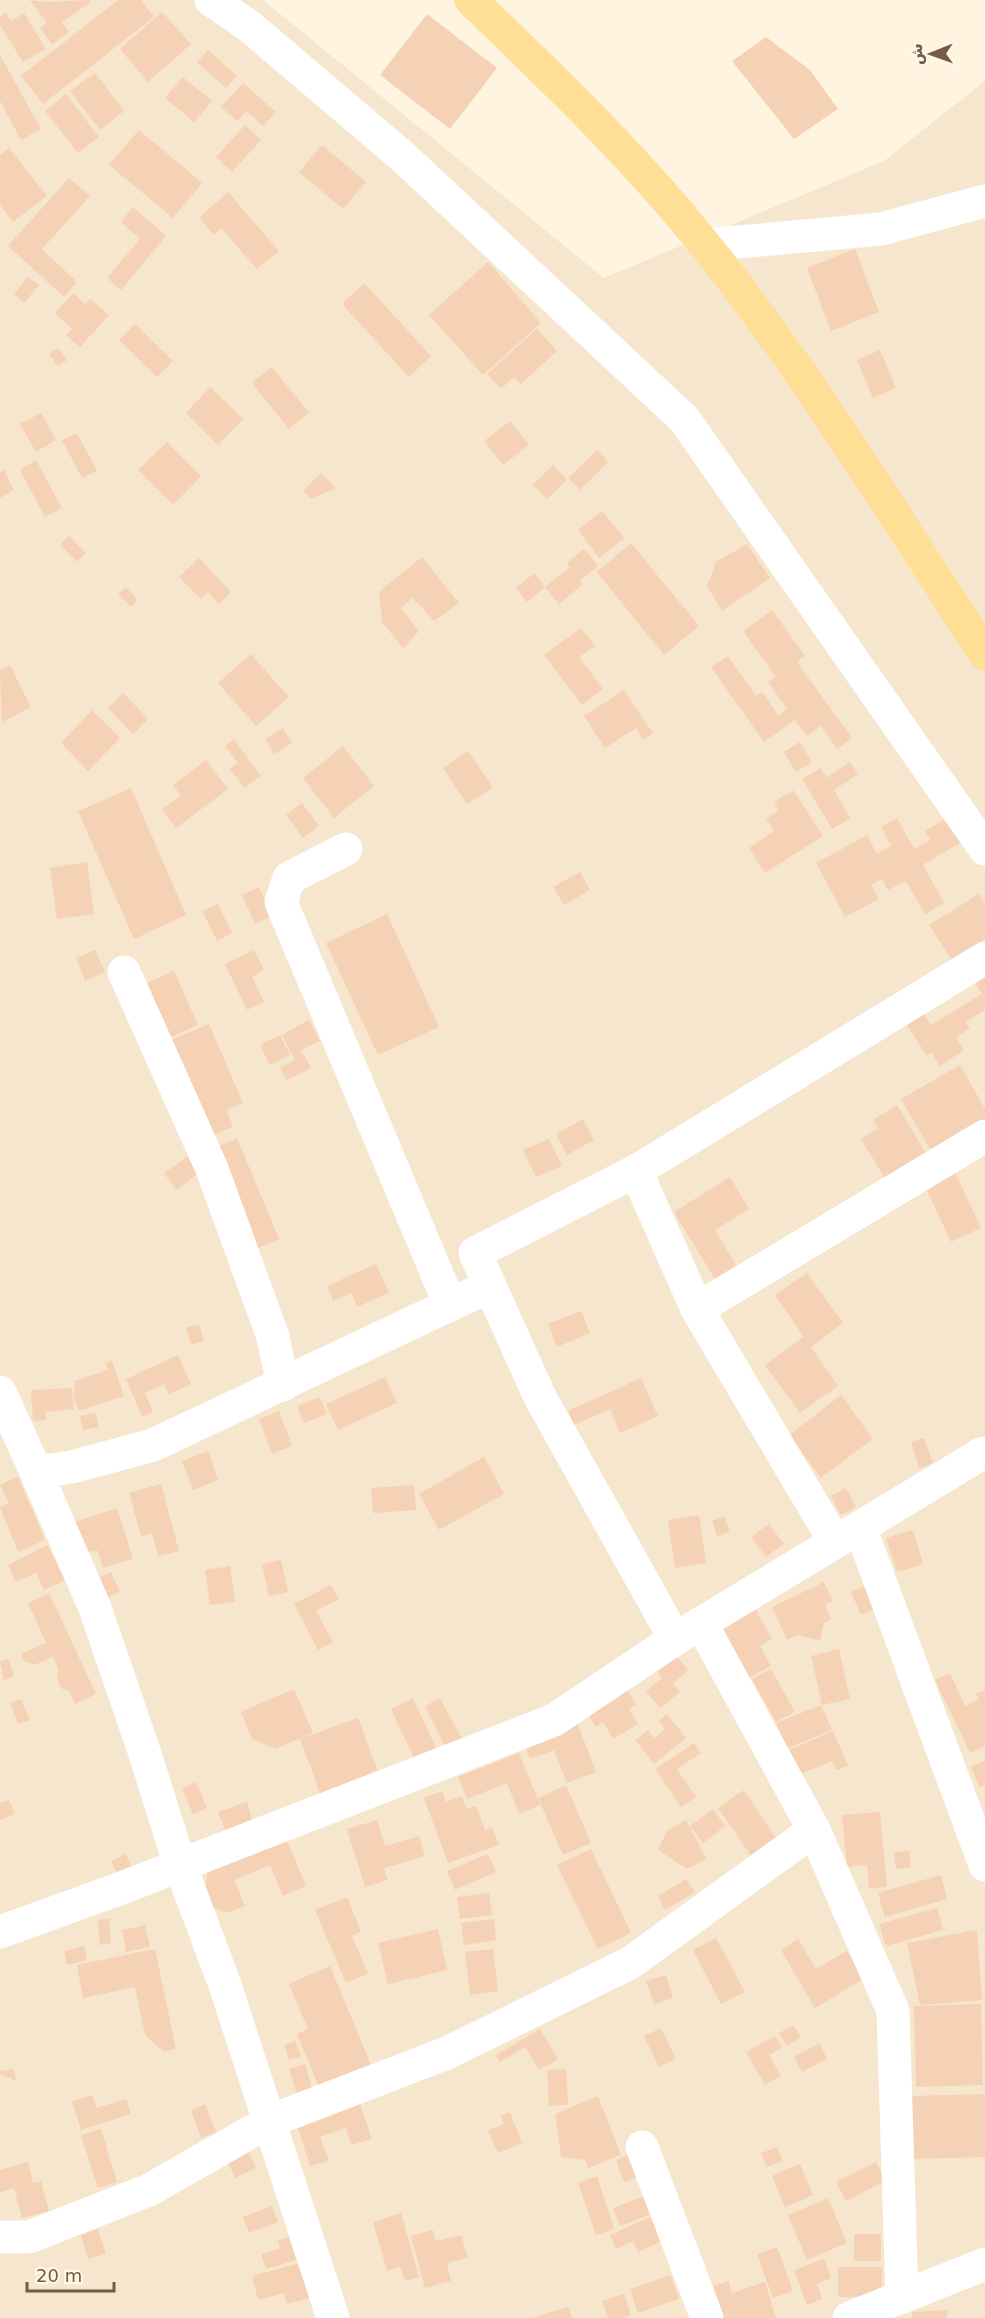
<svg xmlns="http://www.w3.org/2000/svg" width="985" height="2318" font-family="'DejaVu Sans','Noto Naskh Arabic',sans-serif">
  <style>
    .residential { fill: #f6e6cd }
    .building { fill: #f5d2b5 }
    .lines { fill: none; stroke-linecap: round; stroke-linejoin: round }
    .minor { stroke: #fff; stroke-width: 33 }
    .major { stroke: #ffde95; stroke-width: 33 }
  </style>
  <rect width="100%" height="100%" fill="#fef4df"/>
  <path class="residential" d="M0 0H263L604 278 884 161 985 81V2318H0Z"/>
  <g class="building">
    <path d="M30 0 48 2 89 0 91 2 62 22 69 32 52 45 40 28 47 23Z"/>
    <path d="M118 0H141L154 17 43 104 21 76Z"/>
    <path d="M162 12 191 44 148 82 120 49Z"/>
    <path d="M6 13 11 21 24 13 46 49 23 62 0 25V17Z"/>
    <path d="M427 14 497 68 450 129 380 75Z"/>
    <path d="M766 37 810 70 838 109 794 139 732 61Z"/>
    <path d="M208 50 237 76 226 88 197 62Z"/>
    <path d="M0 55 41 129 21 140 0 101Z"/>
    <path d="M95 73 124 111 100 130 70 91Z"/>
    <path d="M183 77 212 101 194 122 165 98Z"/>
    <path d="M243 83 276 112 263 126 246 111 237 121 221 107Z"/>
    <path d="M66 94 99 137 78 153 45 111Z"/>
    <path d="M245 125 261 140 232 172 216 157Z"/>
    <path d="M139 130 202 183 173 218 109 165Z"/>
    <path d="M322 145 366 182 343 209 299 172Z"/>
    <path d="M9 148 47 196 13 222 0 205V155Z"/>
    <path d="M69 178 90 196 42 249 77 282 64 297 8 246Z"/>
    <path d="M228 192 279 251 257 269 221 228 214 235 199 218Z"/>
    <path d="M133 207 166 236 121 290 107 278 140 239 121 222Z"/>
    <path d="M855 249 879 312 831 331 807 268Z"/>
    <path d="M488 262 541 323 483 375 429 315Z"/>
    <path d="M28 277 39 285 24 303 14 294Z"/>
    <path d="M364 283 431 356 409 377 342 304Z"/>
    <path d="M73 293 85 304 90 299 109 315 80 347 66 335 72 329 55 313Z"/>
    <path d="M135 324 173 361 157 377 119 340Z"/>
    <path d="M537 329 557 351 521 384 514 377 501 389 487 374Z"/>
    <path d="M58 348 67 360 58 366 49 354Z"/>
    <path d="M880 350 896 388 873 398 857 360Z"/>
    <path d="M272 367 309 413 289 429 252 383Z"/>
    <path d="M210 387 243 419 218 445 186 413Z"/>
    <path d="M41 413 56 440 36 452 20 424Z"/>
    <path d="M510 421 529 445 503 465 484 441Z"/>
    <path d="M77 433 97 471 82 478 62 440Z"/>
    <path d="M167 442 201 476 173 505 138 470Z"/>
    <path d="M597 450 608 462 580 490 568 478Z"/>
    <path d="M36 460 62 508 45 517 20 470Z"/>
    <path d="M553 465 567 480 547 499 533 485Z"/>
    <path d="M4 470 14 490 0 498V472Z"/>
    <path d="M321 473 336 488 311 499 303 491Z"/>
    <path d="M602 511 624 538 599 558 578 530Z"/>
    <path d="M69 536 86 553 77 562 60 545Z"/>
    <path d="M631 543 699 626 664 655 597 572Z"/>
    <path d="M747 544 770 578 722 611 707 586 716 562Z"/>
    <path d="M584 549 598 566 580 580 583 584 559 604 545 587 527 602 516 588 534 573 545 587 570 567 567 563Z"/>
    <path d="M422 557 459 603 434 621 413 598 401 608 419 631 403 648 382 622 379 592Z"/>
    <path d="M199 558 231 592 219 604 208 592 201 599 179 577Z"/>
    <path d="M126 587 138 600 131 607 118 594Z"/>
    <path d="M772 610 805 656 797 662 852 738 837 749 821 726 807 736 795 720 764 742 711 667 728 656 756 696 762 692 778 715 787 709 768 682 776 677 743 631Z"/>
    <path d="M581 628 595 646 579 657 603 689 582 705 544 655Z"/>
    <path d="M251 654 289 697 256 726 218 683Z"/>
    <path d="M10 665 31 707 2 722 0 670Z"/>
    <path d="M624 690 653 733 643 740 636 728 605 748 584 716Z"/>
    <path d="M123 693 148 719 133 734 108 708Z"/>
    <path d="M92 710 120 738 88 771 61 743Z"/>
    <path d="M283 728 292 743 274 754 265 739Z"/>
    <path d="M234 739 261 776 245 788 230 769 238 763 225 746Z"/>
    <path d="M800 742 812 762 796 772 784 752Z"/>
    <path d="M343 746 374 786 334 818 303 778Z"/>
    <path d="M468 751 493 788 467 804 443 768Z"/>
    <path d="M206 760 228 789 176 828 162 809 181 796 173 785Z"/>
    <path d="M850 762 858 774 834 790 850 818 832 829 802 779 821 768 826 778Z"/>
    <path d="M131 788 186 915 134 939 78 811Z"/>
    <path d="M793 790 823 836 765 873 749 848 774 831 766 819 779 810 774 802Z"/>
    <path d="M302 803 319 826 303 838 286 815Z"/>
    <path d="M897 818 914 849 930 840 925 831 947 818 961 842 923 865 944 903 925 914 906 881 888 890 882 879 871 885 879 899 845 917 816 863 867 835 877 854 891 846 881 827Z"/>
    <path d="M87 862 94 914 57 919 50 868Z"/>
    <path d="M580 872 590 890 564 905 553 887Z"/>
    <path d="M259 887 272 916 255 924 242 895Z"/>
    <path d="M979 894 985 903V939L952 960 929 925Z"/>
    <path d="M218 904 232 933 217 941 202 911Z"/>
    <path d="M387 914 439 1027 378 1055 326 943Z"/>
    <path d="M95 950 105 972 85 981 76 958Z"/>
    <path d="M254 950 264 970 252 977 264 1002 247 1010 225 964Z"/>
    <path d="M985 970V1010L965 1022 970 1028 956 1037 964 1050 940 1066 932 1053 927 1056 905 1022 922 1011 931 1025 982 994 972 978Z"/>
    <path d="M174 971 198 1025 167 1039 143 985Z"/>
    <path d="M309 1020 320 1041 301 1050 311 1068 287 1080 280 1068 295 1060 282 1035Z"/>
    <path d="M209 1024 243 1103 226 1110 233 1127 209 1137 167 1042Z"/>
    <path d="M280 1035 290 1055 270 1065 260 1045Z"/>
    <path d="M960 1065 985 1109V1121L931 1151 901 1099Z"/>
    <path d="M897 1105 927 1155 886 1180 861 1139 878 1128 873 1120Z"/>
    <path d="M583 1119 594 1140 567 1155 556 1134Z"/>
    <path d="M237 1138 279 1239 252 1251 210 1150Z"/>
    <path d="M549 1139 562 1166 536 1177 523 1150Z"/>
    <path d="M190 1155 201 1172 176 1190 164 1173Z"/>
    <path d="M953 1168 981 1228 951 1242 923 1182Z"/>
    <path d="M730 1177 749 1209 715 1230 736 1265 715 1279 674 1212Z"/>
    <path d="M376 1264 389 1293 357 1307 352 1293 333 1301 327 1286Z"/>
    <path d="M807 1273 843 1323 811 1347 838 1386 800 1413 765 1365 804 1337 775 1295Z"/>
    <path d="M581 1311 590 1333 557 1347 548 1324Z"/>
    <path d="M199 1324 204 1341 191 1345 186 1328Z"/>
    <path d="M178 1355 191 1384 169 1394 164 1384 145 1393 153 1412 142 1417 126 1379Z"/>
    <path d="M112 1361 124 1396 79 1411 74 1398 75 1381 108 1370 105 1363Z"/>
    <path d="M385 1377 397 1403 338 1430 326 1404Z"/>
    <path d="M641 1378 658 1416 620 1433 610 1409 574 1425 568 1411Z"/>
    <path d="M72 1388 74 1409 45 1412 46 1420 33 1421 31 1390Z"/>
    <path d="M841 1395 873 1439 821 1478 789 1435Z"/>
    <path d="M320 1397 327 1414 304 1423 297 1406Z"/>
    <path d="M279 1411 292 1446 272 1454 259 1419Z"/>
    <path d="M96 1413 99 1427 83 1430 80 1416Z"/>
    <path d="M924 1438 933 1463 919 1468 911 1442Z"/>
    <path d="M208 1451 218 1480 193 1490 182 1461Z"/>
    <path d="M484 1457 504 1494 439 1530 419 1494Z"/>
    <path d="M18 1477 45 1540 18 1552 0 1507 9 1503 0 1485Z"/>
    <path d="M161 1484 179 1551 158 1556 152 1533 141 1536 129 1493Z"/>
    <path d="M414 1485 416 1510 373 1513 371 1488Z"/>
    <path d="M846 1488 856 1507 841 1515 831 1496Z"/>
    <path d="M117 1508 133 1559 103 1568 97 1550 87 1553 68 1524Z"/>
    <path d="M699 1515 706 1563 675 1568 668 1520Z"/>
    <path d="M724 1516 730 1532 717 1536 712 1521Z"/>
    <path d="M769 1524 784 1544 766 1557 751 1537Z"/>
    <path d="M913 1530 923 1564 897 1572 886 1538Z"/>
    <path d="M47 1545 65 1580 44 1590 36 1573 16 1582 8 1565Z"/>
    <path d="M281 1560 288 1592 269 1596 262 1564Z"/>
    <path d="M230 1566 235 1602 210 1605 205 1570Z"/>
    <path d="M111 1572 120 1592 101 1600 92 1581Z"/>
    <path d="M824 1582 833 1601 825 1605 831 1619 824 1623 820 1641 798 1635 787 1640 772 1607Z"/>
    <path d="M331 1585 339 1599 316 1611 333 1642 318 1650 294 1604Z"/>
    <path d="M867 1585 877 1608 861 1615 851 1592Z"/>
    <path d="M49 1593 96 1694 75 1704 69 1691 62 1689 57 1679 58 1669 53 1657 34 1665 24 1661 21 1654 46 1643 28 1603Z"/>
    <path d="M753 1605 772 1639 760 1646 771 1666 749 1678 719 1624Z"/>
    <path d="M839 1649 850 1699 822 1705 811 1656Z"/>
    <path d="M674 1653 688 1670 673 1683 680 1692 660 1708 646 1691 662 1678 655 1668Z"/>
    <path d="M8 1659 14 1676 4 1680 0 1662Z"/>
    <path d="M771 1669 795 1712 776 1722 752 1679Z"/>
    <path d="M950 1673 965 1706 979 1699 976 1694 985 1690V1746L970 1753 935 1680Z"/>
    <path d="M624 1685 636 1704 629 1709 638 1724 613 1739 603 1722 596 1727 588 1715Z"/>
    <path d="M294 1689 313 1733 275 1749 252 1739 241 1712Z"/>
    <path d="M413 1698 436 1748 414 1758 391 1709Z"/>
    <path d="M440 1698 462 1739 446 1748 425 1706Z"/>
    <path d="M21 1699 30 1720 18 1724 10 1703Z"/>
    <path d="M821 1705 832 1730 787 1749 776 1723Z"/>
    <path d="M667 1714 686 1738 654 1764 635 1740 648 1730 654 1738 665 1729 659 1721Z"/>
    <path d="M358 1718 380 1777 322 1798 300 1739Z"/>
    <path d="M577 1722 596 1772 567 1783 554 1750 530 1759 524 1742Z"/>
    <path d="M833 1731 848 1766 836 1770 832 1761 798 1775 787 1751Z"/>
    <path d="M694 1743 701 1753 677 1769 696 1797 681 1807 655 1769Z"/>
    <path d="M519 1753 540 1805 519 1814 507 1783 467 1799 458 1777Z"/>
    <path d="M985 1761V1785L979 1787 971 1766Z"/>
    <path d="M196 1782 207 1808 193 1814 182 1788Z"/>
    <path d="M566 1785 591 1843 563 1855 538 1798Z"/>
    <path d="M744 1790 779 1843 754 1860 718 1808Z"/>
    <path d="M442 1791 446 1802 462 1796 466 1809 476 1806 485 1830 492 1827 499 1845 448 1863 424 1798Z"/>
    <path d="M9 1800 15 1814 0 1820V1803Z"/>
    <path d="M247 1802 253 1823 226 1832 218 1812Z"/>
    <path d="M713 1809 725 1826 703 1843 690 1826Z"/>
    <path d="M880 1812 887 1887 869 1889 867 1865 847 1867 842 1815Z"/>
    <path d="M377 1820 385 1846 419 1836 425 1856 384 1868 388 1880 365 1887 347 1829Z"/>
    <path d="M686 1820 706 1859 687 1869 658 1850 667 1831Z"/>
    <path d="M285 1836 306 1886 283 1896 270 1865 234 1880 245 1906 227 1913 203 1903 208 1869Z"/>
    <path d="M591 1849 631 1933 598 1949 557 1865Z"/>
    <path d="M909 1851 911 1867 896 1869 894 1852Z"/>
    <path d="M126 1854 131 1867 117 1873 111 1861Z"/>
    <path d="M488 1854 496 1872 455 1890 447 1871Z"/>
    <path d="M941 1875 947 1899 885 1917 878 1893Z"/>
    <path d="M686 1879 695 1892 665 1910 658 1896Z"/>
    <path d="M489 1893 492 1915 460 1919 457 1897Z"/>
    <path d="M347 1897 361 1931 352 1936 368 1974 346 1983 315 1910Z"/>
    <path d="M937 1908 943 1930 886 1946 879 1924Z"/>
    <path d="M109 1919 111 1944 100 1945 98 1920Z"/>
    <path d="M494 1919 496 1940 464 1945 461 1923Z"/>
    <path d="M145 1925 150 1947 126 1952 122 1930Z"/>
    <path d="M438 1929 447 1970 388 1984 378 1943Z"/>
    <path d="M977 1930 982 2000 920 2005 907 1943Z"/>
    <path d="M716 1938 745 1992 721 2004 693 1950Z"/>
    <path d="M798 1939 816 1969 847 1951 863 1979 815 2008 781 1950Z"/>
    <path d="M84 1946 87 1960 67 1965 64 1951Z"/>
    <path d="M155 1949 176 2049 164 2052 145 2035 135 1987 83 1998 77 1965Z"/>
    <path d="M493 1949 498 1991 470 1995 465 1952Z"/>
    <path d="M330 1966 371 2065 319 2087 297 2034 308 2029 289 1984Z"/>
    <path d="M666 1975 673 1998 654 2004 646 1981Z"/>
    <path d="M981 2004 983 2085 916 2087 914 2006Z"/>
    <path d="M793 2025 801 2037 787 2046 779 2033Z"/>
    <path d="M661 2028 676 2059 659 2067 644 2036Z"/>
    <path d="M540 2029 558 2059 539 2070 525 2047 500 2062 496 2055Z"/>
    <path d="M775 2036 782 2048 769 2055 781 2076 765 2085 746 2052Z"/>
    <path d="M295 2041 301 2056 289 2060 284 2045Z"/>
    <path d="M820 2043 827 2059 802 2072 794 2057Z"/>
    <path d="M305 2064 313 2092 298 2097 289 2069Z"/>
    <path d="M14 2069 16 2081 0 2074V2071Z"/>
    <path d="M566 2069 568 2105 549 2106 547 2070Z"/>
    <path d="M985 2094V2157L913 2159 911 2096Z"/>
    <path d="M92 2095 96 2108 126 2099 131 2114 81 2130 72 2101Z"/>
    <path d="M598 2096 621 2155 588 2168 585 2160 561 2157 555 2114Z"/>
    <path d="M359 2101 372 2139 351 2145 346 2128 320 2137 329 2161 310 2166 296 2122Z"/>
    <path d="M205 2104 216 2132 201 2138 191 2110Z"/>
    <path d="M510 2112 522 2143 498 2153 488 2130 504 2124 501 2115Z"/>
    <path d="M101 2129 117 2182 98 2188 81 2135Z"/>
    <path d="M777 2147 783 2161 767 2167 761 2153Z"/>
    <path d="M248 2150 256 2168 235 2178 227 2160Z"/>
    <path d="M630 2154 638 2177 624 2182 616 2160Z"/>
    <path d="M28 2162 33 2183 41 2181 49 2211 22 2218 14 2188 0 2192V2170Z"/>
    <path d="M876 2162 885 2181 846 2201 836 2182Z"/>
    <path d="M800 2164 813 2195 785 2207 772 2176Z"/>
    <path d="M597 2176 614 2229 596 2235 578 2183Z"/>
    <path d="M647 2195 654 2213 620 2226 613 2208Z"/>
    <path d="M828 2198 847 2243 807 2260 788 2215Z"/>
    <path d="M272 2206 278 2222 249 2233 243 2217Z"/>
    <path d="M401 2213 419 2277 405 2281 400 2267 387 2271 373 2222Z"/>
    <path d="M652 2216 664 2240 638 2252 633 2241 616 2249 610 2235Z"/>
    <path d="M98 2229 106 2254 88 2259 81 2235Z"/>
    <path d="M433 2230 436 2241 461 2235 468 2258 447 2263 451 2281 425 2288 411 2236Z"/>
    <rect x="854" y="2234" width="27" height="27"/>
    <path d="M289 2237 296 2260 266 2269 261 2254 280 2248 278 2240Z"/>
    <path d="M777 2247 793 2291 773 2298 757 2254Z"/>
    <path d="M824 2259 831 2278 817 2284 822 2299 807 2305 794 2270Z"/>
    <path d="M300 2263 310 2298 287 2304 284 2293 258 2300 252 2276Z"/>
    <rect x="838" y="2267" width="44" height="30"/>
    <path d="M670 2275 679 2299 638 2313 630 2289Z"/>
    <path d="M729 2281 732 2293 765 2282 776 2318H724L713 2286Z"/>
    <path d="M624 2294 631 2315 622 2318H608L602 2301Z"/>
    <path d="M568 2307 572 2318H534V2317Z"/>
    <path d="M947 2310V2318H912V2312Z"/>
  </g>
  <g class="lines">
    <g class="minor">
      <path d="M211 0 249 26 402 156 684 419 985 849"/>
      <path d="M706 245 881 229 985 201"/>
      <path d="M346 849 289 878 281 902 450 1305"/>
      <path d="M124 972 212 1169 273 1337 283 1385"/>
      <path d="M636 1171 697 1309"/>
      <path d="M0 1392 36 1472 72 1467 153 1445 490 1286"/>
      <path d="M36 1472 95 1608 145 1754 180 1865 225 1985 333 2318"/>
      <path d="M860 1527 985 1865"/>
      <path d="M835 1542 697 1309 985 1136"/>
      <path d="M701 1623 814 1830 893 2011 902 2297"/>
      <path d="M675 1639 540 1397 475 1253 636 1171 985 958"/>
      <path d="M0 1932 119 1889 554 1720 675 1639 981 1454 985 1453"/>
      <path d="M642 2147 707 2318"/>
      <path d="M0 2237H29L149 2190 270 2121 447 2053 630 1963 814 1830"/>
      <path d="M849 2318 985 2264"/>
    </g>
    <path class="major" d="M471 0C553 79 635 157 706 246 809 375 895 517 985 654"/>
  </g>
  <g transform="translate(931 54) rotate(269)" stroke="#fff7e7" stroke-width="4.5" paint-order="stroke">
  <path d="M0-4.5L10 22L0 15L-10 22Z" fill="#755a45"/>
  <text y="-9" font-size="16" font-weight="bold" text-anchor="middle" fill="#755a45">ش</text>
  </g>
  <path d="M27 2282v9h87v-9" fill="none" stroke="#755a45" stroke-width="3"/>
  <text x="36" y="2282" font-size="18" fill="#755a45" stroke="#fff7e7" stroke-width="4.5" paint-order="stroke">20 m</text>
</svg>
